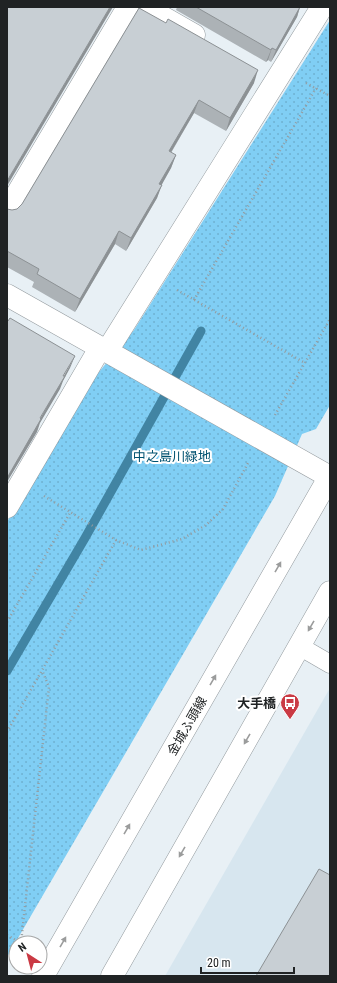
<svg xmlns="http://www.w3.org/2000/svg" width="337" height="983" font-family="'Roboto Condensed','Noto Sans JP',sans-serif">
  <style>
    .built { fill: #d7e6ef }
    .park { fill: url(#park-dots) }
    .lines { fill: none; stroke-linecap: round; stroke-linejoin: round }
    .stream { stroke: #4184a3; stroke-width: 9 }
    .lane-casing { stroke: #939a9e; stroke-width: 19 }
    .street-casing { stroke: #939a9e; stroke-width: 23 }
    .primary-casing { stroke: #939a9e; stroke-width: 23 }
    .path { stroke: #959b9e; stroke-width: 2.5; stroke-dasharray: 1 3; stroke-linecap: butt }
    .lane { stroke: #fff; stroke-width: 18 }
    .street { stroke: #fff; stroke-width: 22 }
    .primary { stroke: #fff; stroke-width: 22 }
    .wall { fill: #acb2b6 }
    .shaded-wall { fill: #8c9194 }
    .building { fill: #c8cfd4; stroke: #8c9194 }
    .oneway { fill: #9b9c9c }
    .labels { text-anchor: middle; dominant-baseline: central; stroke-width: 4; stroke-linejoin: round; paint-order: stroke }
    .park-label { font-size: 13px; fill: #005270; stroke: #fff }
    .poi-label { font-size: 13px; font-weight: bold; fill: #202324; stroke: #fff; text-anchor: end }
    .street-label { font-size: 13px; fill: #202324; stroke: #fff }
  </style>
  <defs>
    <pattern id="park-dots" width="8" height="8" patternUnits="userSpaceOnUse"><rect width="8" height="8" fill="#80cef4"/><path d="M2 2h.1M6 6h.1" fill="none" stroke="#6eb1d1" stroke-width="1.8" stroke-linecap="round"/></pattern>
  </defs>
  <rect width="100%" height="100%" fill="#e8f0f5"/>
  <path class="built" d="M330 688V976H165Z"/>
  <path class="park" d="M330 20V405L316 429 302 434 275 496 7 957V522L83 391 134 330Z"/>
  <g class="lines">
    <path class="stream" d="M7 671 85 538 201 331"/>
    <g class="lane-casing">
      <path id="lane" d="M299 646 330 664"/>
    </g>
    <g class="street-casing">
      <g id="street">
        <path d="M145 7 194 35"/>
        <path d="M7 211 128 7"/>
        <path d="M7 295 330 477"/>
        <path d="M107 351 322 7"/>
        <path d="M7 507 100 348"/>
      </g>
    </g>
    <g class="primary-casing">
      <g id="primary">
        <path d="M43 976 330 476"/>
        <path d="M112 976 330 592"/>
      </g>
    </g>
    <g class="path">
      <path d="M306 83 330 96"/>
      <path d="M177 290 305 363"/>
      <path d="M194 300 316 88"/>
      <path d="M275 415 330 319"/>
      <path d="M44 496 116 540 141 550 182 539 206 525 223 509 248 463"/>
      <path d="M7 622 70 513"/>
      <path d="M7 732 116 540"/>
      <path d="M7 935 21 943"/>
      <path d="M21 943 49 687 42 670"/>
    </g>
    <use href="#lane" class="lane"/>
    <use href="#street" class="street"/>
    <use href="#primary" class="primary"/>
  </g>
  <g class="wall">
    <path d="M177 7H300L297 17 271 62 268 60 266 62 176 10Z"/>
    <path d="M139 8 254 83 226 131 194 113 171 153 176 155 171 168 161 185 157 198 126 251 115 244 75 312 32 287 34 282 7 267V209L12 210 17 209 22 204Z"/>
  </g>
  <g class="shaded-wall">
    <path d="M110 7H113L7 186V181Z"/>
    <path d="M300 7 297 17 271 62 276 50Z"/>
    <path d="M272 48 268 60 266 62 271 50Z"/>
    <path d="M258 70 254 83 226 131 230 118Z"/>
    <path d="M199 100 194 113 164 164 169 151Z"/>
    <path d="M176 155 171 168 155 197 159 184Z"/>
    <path d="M162 185 157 198 126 251 131 238Z"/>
    <path d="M119 231 115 244 75 312 80 299Z"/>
    <path d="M75 356 70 368 63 381 60 389 40 423 37 432 7 482V478Z"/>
  </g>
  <g class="building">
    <path d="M7 7H110L7 181Z"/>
    <path d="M196 7H300L276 50 272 48 271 50Z"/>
    <path d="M139 8 166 23 168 19 258 70 230 118 199 100 169 151 176 155 159 184 162 185 131 238 119 231 80 299 37 274 39 269 7 251V209L12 210 17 209 22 204Z"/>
    <path d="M10 318 75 356 63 376H65L40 418 41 419 7 478V321H8Z"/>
    <path d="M319 869 330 875V976H256Z"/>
  </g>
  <defs><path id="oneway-solid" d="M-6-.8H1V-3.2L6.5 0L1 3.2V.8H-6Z"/></defs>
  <g class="oneway">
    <use href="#oneway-solid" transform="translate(278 567) rotate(-60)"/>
    <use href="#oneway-solid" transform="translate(311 626) rotate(120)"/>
    <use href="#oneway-solid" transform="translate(213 680) rotate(-60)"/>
    <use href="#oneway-solid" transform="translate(247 739) rotate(120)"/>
    <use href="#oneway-solid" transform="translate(127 829) rotate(-60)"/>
    <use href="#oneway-solid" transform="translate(182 852) rotate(120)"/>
    <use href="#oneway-solid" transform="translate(63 942) rotate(-60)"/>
  </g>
  <defs>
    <g id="bus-pin" transform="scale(1)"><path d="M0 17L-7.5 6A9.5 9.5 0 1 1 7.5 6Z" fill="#ca3a44" stroke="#fff"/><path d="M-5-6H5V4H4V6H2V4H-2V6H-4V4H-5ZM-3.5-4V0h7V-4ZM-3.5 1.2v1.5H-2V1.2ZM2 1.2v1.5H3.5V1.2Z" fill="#fff"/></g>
  </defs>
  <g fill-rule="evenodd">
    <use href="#bus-pin" x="290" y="703"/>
  </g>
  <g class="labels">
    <g class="park-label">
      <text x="172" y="456">中之島川緑地</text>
    </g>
    <g class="poi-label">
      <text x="276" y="703">大手橋</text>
    </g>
    <g class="street-label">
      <text transform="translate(187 726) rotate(-60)">金城ふ頭線</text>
    </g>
  </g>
  <rect width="337" height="983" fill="none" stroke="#202324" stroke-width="16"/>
  <g transform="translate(28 955) rotate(324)"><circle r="19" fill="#ffffff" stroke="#a6a7a7"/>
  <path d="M0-3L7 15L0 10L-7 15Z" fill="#ca3a44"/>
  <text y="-6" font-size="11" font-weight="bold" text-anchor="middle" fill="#202324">N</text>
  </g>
  <path d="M201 967v6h93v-6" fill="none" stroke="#202324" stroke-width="2"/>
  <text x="207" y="967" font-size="12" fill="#202324" stroke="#ffffff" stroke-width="3" paint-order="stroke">20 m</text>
</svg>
